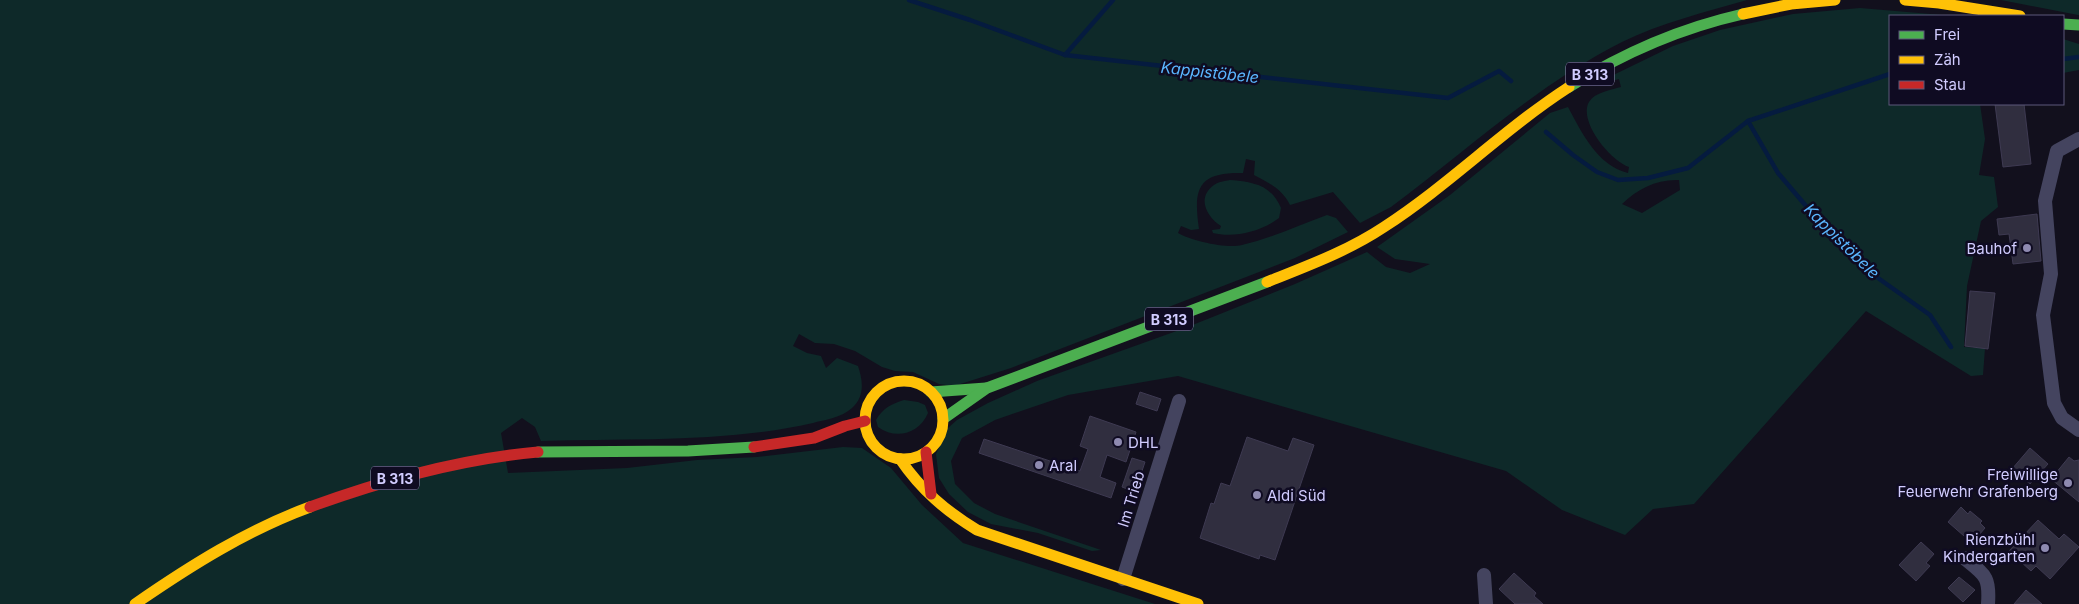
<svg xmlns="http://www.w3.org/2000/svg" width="2079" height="604" font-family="Inter,sans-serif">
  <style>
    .green { fill: #0e2929; fill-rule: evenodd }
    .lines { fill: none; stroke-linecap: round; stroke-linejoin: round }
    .stream { stroke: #051b3f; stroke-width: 4.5 }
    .building { fill: #302e3f; stroke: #3e3a52 }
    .street { stroke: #44445f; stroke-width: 14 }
    .fast { stroke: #4caf50; stroke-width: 11 }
    .slow { stroke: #ffc107; stroke-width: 11 }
    .jam { stroke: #c62828; stroke-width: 11 }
    .poi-dot { fill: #8e8ab0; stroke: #0f0b22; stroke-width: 2 }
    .labels { text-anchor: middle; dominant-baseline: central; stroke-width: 5; stroke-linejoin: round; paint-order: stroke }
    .shield { fill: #0f0b22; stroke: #9792bd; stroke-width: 1 }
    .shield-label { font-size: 14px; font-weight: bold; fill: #d1ccff }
    .poi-label { font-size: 15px; fill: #d1ccff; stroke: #0f0b22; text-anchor: end }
    .street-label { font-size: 15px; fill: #d1ccff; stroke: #0f0b22 }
    .water-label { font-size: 16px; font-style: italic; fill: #5ab6ff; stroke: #0f0b22 }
  </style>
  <rect width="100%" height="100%" fill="#12101d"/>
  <g class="green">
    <path d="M0 0H1747C1705 12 1661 23 1622 42 1537 85 1466 151 1391 207L1360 223 1333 192 1290 205C1282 189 1269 183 1254 175L1255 161 1246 159 1243 173C1198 172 1193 188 1199 229L1191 230 1181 226 1178 233C1192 241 1227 249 1242 245 1271 238 1300 225 1327 215L1336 218 1348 232 1295 258 1011 368 954 386 939 384 913 372 895 371 882 367 855 351 834 344 815 343 799 334 793 346 807 353 821 356 826 368 837 358 858 366C863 381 865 396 852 408 841 418 827 419 813 423 725 443 631 438 541 441L535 427 522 418 501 433 508 473 627 468 697 460 757 457 843 447 862 448 891 468 922 505 963 543 1155 604H0Z"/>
    <path d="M2001 0H2079V15H2078Z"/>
    <path d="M1860 8 1954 16H1890V104H1980L1985 139 1979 175 1994 177 1998 207 1981 221 1967 286 1964 347 1985 348 1983 375 1971 376 1866 311 1694 504 1653 509 1625 535 1562 510 1506 471 1178 376 1068 395 995 420 962 438 951 461 955 484 974 503 995 514 1101 550 1092 551 1038 533 991 524 968 512 949 494 939 478 936 454 948 428 957 420 988 403 1037 381 1185 328 1295 284 1367 252 1386 267 1410 273 1430 264 1395 259 1377 247 1450 195 1550 113 1568 107C1582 133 1597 165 1628 173L1629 167C1610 161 1578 121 1589 102 1595 92 1611 90 1621 87L1619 79 1600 84 1599 82 1673 46 1720 30 1793 14ZM1679 180 1680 190 1642 213 1622 204C1637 189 1657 179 1679 180Z"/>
    <path d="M2063 39 2079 44V70L2063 73Z"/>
    <path d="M1230 180C1254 182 1271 185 1281 208L1279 218C1261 232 1234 238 1213 233L1212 230 1220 229 1221 226C1207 217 1196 198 1214 185 1218 182 1225 181 1230 180Z"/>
    <path d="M904 400 918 402 925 405 928 413C919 434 896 440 878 427L876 420C883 408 891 404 904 400Z"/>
  </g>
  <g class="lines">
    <g class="stream">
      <path d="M909 0 970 20 1065 55 1448 98 1499 71 1511 81"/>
      <path d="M1065 55 1113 0"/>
      <path d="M2063 59 2079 57"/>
      <path d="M1748 121 1778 173 1818 220 1878 278 1930 315 1951 347"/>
      <path d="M1546 132 1573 155 1597 172 1618 180 1648 178 1688 168 1748 121 1890 74"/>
    </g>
  </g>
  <g class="building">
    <path d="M1995 104H2024L2031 164 2003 167Z"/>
    <path d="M2037 214 2041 261 2013 264 2009 234 1999 235 1997 219Z"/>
    <path d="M1970 291 1995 293 1988 349 1965 346Z"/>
    <path d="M1140 392 1161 399 1157 411 1136 404Z"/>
    <path d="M1090 416 1136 432 1126 462 1107 455 1100 477 1116 483 1111 498 979 453 984 439 1080 471 1088 449 1080 446Z"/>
    <path d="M1247 437 1288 451 1293 438 1314 445 1275 560 1260 555 1259 559 1200 538 1211 503 1214 504 1221 483 1230 486Z"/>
    <path d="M2030 448 2048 464 2030 484 2012 469Z"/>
    <path d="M2069 457 2074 461 2079 460V502L2051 479Z"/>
    <path d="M1132 458 1145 462 1135 492 1122 487Z"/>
    <path d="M1961 507 1968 514 1970 511 1982 521 1980 523 1985 528 1972 543 1948 522Z"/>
    <path d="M2038 520 2059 539 2064 534 2079 547 2050 579 2036 566 2031 571 2009 551Z"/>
    <path d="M1921 542 1934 554 1926 563 1930 566 1916 581 1899 565Z"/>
    <path d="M1514 573 1536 593 1534 596 1543 604H1515L1499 589Z"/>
    <path d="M1959 577 1975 590 1963 602 1948 588Z"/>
    <path d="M2026 590 2042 604H2014Z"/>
  </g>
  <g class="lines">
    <g class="street">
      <path d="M2079 139 2057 151 2045 201 2051 274 2043 315 2054 403 2062 418 2079 430"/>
      <path d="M1964 558C1985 575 1990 576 1988 604"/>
      <path d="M1484 575 1486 604"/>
      <path d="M1123 579 1179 401"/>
    </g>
    <g class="fast">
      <path d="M2063 24 2079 25"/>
      <path d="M1569 87C1623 53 1681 28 1743 14"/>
      <path d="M931 392 986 388"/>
      <path d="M943 419 987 388 1267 282"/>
      <path d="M538 452 688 451 754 447"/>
    </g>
    <g class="slow">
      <path d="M1905 0 1939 3 2020 16"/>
      <path d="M1743 14 1791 4 1835 0"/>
      <path d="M1267 282C1307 266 1348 251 1384 227 1449 185 1504 129 1569 87"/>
      <circle cx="904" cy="420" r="39"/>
      <path d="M900 459C921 490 946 511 977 530L1198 604"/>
      <path d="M135 604C190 566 247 530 310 507"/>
    </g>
    <g class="jam">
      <path d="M754 447 814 438 845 426 865 421"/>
      <path d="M926 452 931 494"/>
      <path d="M310 507C384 480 459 459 538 452"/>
    </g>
  </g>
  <g class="poi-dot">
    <circle cx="2027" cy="248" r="5"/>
    <circle cx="1118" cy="442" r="5"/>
    <circle cx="1039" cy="465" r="5"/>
    <circle cx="2068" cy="483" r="5"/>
    <circle cx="1257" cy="495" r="5"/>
    <circle cx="2045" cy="548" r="5"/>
  </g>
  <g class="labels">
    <g class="shield">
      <rect x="1566" y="62.5" width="48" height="23" rx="4"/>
      <rect x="1145" y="307.5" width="48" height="23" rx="4"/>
      <rect x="371" y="466.5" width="48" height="23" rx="4"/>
    </g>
    <g class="shield-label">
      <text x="1590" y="74">B 313</text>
      <text x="1169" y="319">B 313</text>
      <text x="395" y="478">B 313</text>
    </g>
    <g class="poi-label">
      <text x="2017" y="248">Bauhof</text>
      <text x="1128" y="442" text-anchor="start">DHL</text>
      <text x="1049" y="465" text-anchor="start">Aral</text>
      <text x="2058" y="474">Freiwillige<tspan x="2058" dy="17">Feuerwehr Grafenberg</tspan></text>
      <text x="1267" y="495" text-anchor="start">Aldi Süd</text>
      <text x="2035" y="539">Rienzbühl<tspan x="2035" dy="17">Kindergarten</tspan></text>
    </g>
    <g class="street-label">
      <text transform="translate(1131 499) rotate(-73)">Im Trieb</text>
    </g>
    <g class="water-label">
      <text transform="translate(1210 72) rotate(6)">Kappistöbele</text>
      <text transform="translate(1842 241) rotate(45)">Kappistöbele</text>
    </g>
  </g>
  <rect x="1889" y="15" width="175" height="90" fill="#0f0b22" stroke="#5d587a"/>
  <rect x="1899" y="31" width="25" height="8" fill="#4caf50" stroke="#5d587a"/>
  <text x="1934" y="40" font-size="15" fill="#d1ccff">Frei</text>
  <rect x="1899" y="56" width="25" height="8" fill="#ffc107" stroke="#5d587a"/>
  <text x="1934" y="65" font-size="15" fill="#d1ccff">Zäh</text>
  <rect x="1899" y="81" width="25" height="8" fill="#c62828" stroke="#5d587a"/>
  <text x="1934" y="90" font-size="15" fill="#d1ccff">Stau</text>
</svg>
